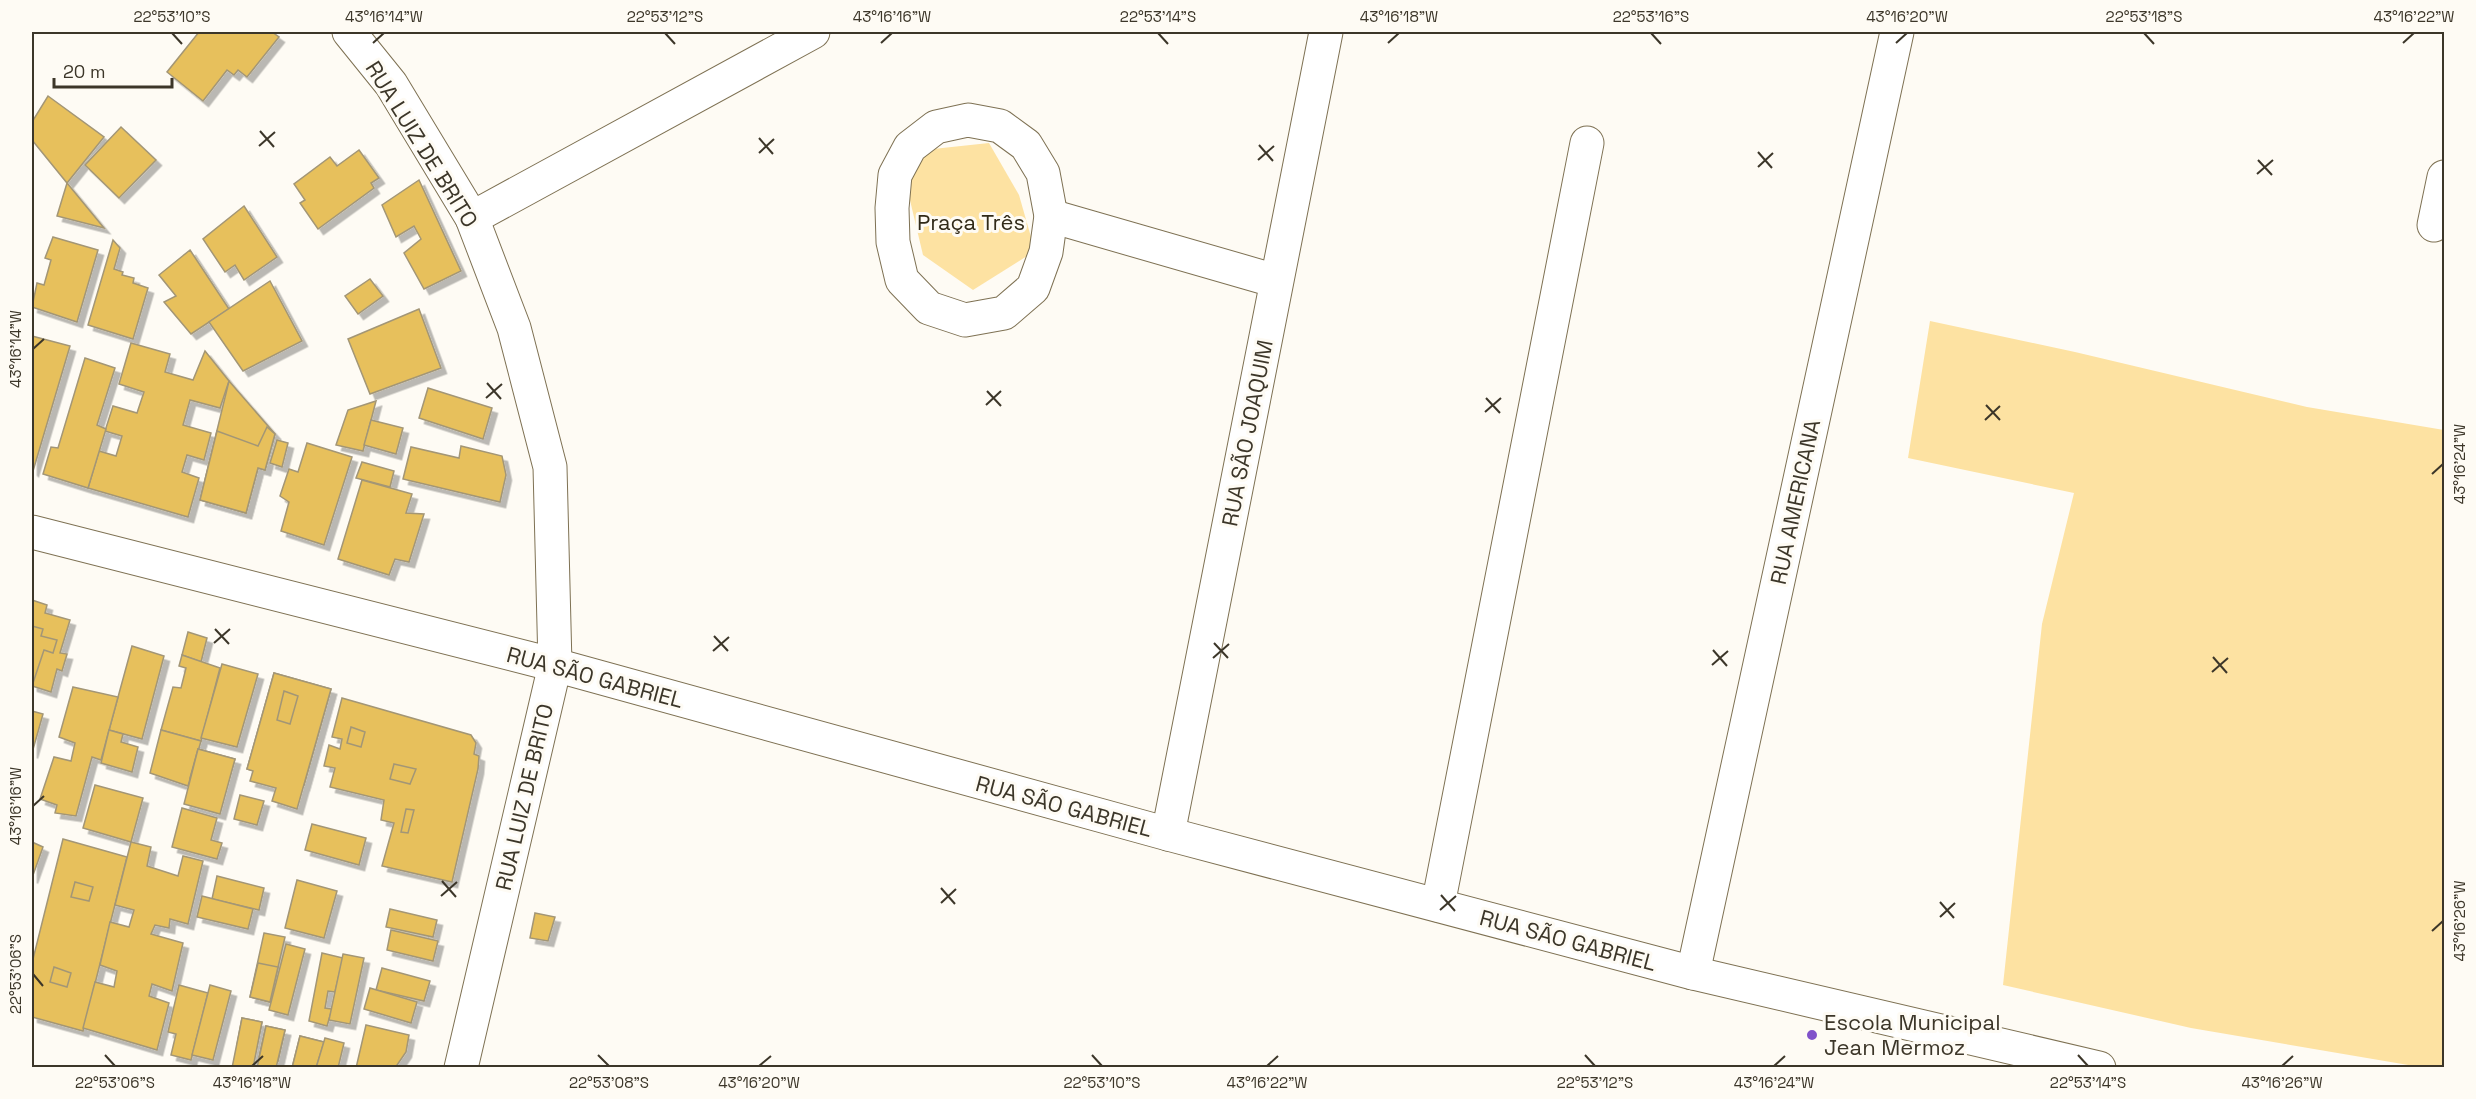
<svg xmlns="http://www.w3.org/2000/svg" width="2476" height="1099" font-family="'Space Grotesk',sans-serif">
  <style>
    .green { fill: #fde2a2 }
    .building { fill: #e7c05b; stroke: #a39676; stroke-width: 1.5; filter: url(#shadow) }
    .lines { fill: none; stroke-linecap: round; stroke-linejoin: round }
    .street-casing { stroke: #7e7153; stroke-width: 35 }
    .street { stroke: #fff; stroke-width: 33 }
    .ticks { fill: none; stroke: #3c3629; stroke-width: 2 }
    .poi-dot { fill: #8052ca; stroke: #fefbf4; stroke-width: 2 }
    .labels { text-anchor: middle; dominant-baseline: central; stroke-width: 6; stroke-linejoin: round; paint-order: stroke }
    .street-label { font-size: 22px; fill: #3c3629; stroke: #fefbf4 }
    .park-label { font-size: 22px; fill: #312a18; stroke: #fefbf4 }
    .poi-label { font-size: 22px; fill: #3c3629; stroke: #fefbf4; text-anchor: start }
    .neatline { fill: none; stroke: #3c3629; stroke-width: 2 }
    .ticks-label { font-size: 15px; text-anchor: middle; fill: #3c3629 }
  </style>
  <defs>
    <filter id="shadow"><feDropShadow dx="5.5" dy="5.5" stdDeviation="0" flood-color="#0004"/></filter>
  </defs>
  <rect width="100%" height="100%" fill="#fefbf4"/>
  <g class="green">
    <path d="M989 143 1019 195 1035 251 973 290 923 255 904 175 933 149Z"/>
    <path d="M1930 321 2075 352 2307 407 2444 430V1067H2420L2191 1028 2003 985 2042 624 2074 493 1908 458Z"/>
  </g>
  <g class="building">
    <path d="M199 32H272L279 37 247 77 238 70 234 75 227 70 203 101 167 72Z"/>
    <path d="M48 96 104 137 67 183 32 140V122Z"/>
    <path d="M121 127 156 160 119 198 85 165Z"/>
    <path d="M359 150 379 178 371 183 374 188 318 229 300 203 305 200 294 184 330 157 337 166Z"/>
    <path d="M419 180 461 271 424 289 404 253 421 239 414 226 396 237 382 205Z"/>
    <path d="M67 183 104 228 57 216Z"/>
    <path d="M244 206 277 257 244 280 235 265 225 272 203 239Z"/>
    <path d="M53 237 98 250 77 322 32 307 37 283 44 285 51 260 45 258Z"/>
    <path d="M113 240 120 248 114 269 123 272 122 275 134 278 133 283 148 288 133 339 88 325Z"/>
    <path d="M190 250 229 309 191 334 164 302 176 296 159 275Z"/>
    <path d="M370 279 383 296 358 314 345 296Z"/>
    <path d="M270 281 302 341 243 371 209 322Z"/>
    <path d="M419 309 441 368 370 394 348 339Z"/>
    <path d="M32 336 70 346 33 471 32 470Z"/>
    <path d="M131 343 170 354 165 372 193 380 205 351 229 381 220 408 190 400 183 425 211 433 204 460 187 455 182 472 199 478 188 517 88 488 99 451 116 456 122 436 105 431 113 406 137 413 144 392 119 384Z"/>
    <path d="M85 358 115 368 97 425 106 429 88 488 43 474 51 447 58 448Z"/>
    <path d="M229 381 275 434 265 470 258 468 246 513 200 500Z"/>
    <path d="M428 388 492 408 483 439 419 418Z"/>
    <path d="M376 401 363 451 336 445 348 410Z"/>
    <path d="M371 420 403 428 396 454 364 445Z"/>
    <path d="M267 427 275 434 265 470 258 468 246 513 200 500 217 431 258 446Z"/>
    <path d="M277 440 288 443 282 467 270 463Z"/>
    <path d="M307 443 352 457 324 545 281 531 289 502 280 496 289 469 298 472Z"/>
    <path d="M461 446 502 456 506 475 500 502 403 479 411 447 459 458Z"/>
    <path d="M362 462 394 471 390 487 356 478Z"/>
    <path d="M362 480 412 494 406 513 424 514 409 562 395 559 389 575 338 559Z"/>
    <path d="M32 600 47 605 45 613 70 620 60 653 67 654 62 671 57 669 51 692 32 686Z"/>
    <path d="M32 626 43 629 41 636 57 640 53 653 44 650 32 686Z"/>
    <path d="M188 632 207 638 201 662 182 655Z"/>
    <path d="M132 646 164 656 142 739 109 730Z"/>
    <path d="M182 655 220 668 201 741 161 730 173 687 181 688 186 668 179 666Z"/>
    <path d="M222 664 258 674 237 747 201 738Z"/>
    <path d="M274 673 331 689 304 785 247 769Z"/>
    <path d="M274 673 331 689 297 809 272 801 276 788 250 781 253 771 247 769Z"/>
    <path d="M73 687 118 697 101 760 92 757 76 816 55 813 57 805 40 799 54 757 71 761 75 743 59 737Z"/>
    <path d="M284 691 298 696 290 724 277 720Z"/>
    <path d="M342 698 471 735 476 743 474 754 479 756 478 769 452 882 382 866 394 823 381 820 384 800 330 787 335 768 324 766 329 745 340 749 342 739 332 737Z"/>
    <path d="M32 711 43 714 32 753Z"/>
    <path d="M351 727 365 732 361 747 347 743Z"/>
    <path d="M109 730 123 734 121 742 138 747 132 772 101 763Z"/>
    <path d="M161 730 201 741 188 786 150 773Z"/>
    <path d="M198 749 235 759 226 789 190 778Z"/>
    <path d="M198 749 235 759 220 814 184 804Z"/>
    <path d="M394 764 416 769 410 784 390 779Z"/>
    <path d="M95 785 143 798 131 842 83 828Z"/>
    <path d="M240 795 264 801 257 825 234 819Z"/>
    <path d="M182 808 217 818 211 840 222 843 217 859 172 847Z"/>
    <path d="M406 809 414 810 408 833 401 832Z"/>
    <path d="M312 824 366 838 359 865 305 850Z"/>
    <path d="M63 839 127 857 83 1031 32 1017V963Z"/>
    <path d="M32 842 43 847 32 878Z"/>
    <path d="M131 842 151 847 147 866 178 876 183 856 203 861 188 924 170 919 169 928 155 925 151 934 183 943 172 991 152 984 149 996 169 1003 157 1050 83 1028 95 982 114 987 117 971 100 965 110 922 129 927 134 910 115 905Z"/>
    <path d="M217 876 264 888 259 910 212 899Z"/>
    <path d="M297 880 337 891 324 938 285 928Z"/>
    <path d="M75 882 93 887 89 901 71 897Z"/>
    <path d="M202 896 253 909 248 929 197 917Z"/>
    <path d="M390 909 437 920 433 937 386 927Z"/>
    <path d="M535 913 555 917 548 941 530 938Z"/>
    <path d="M391 930 438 941 433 961 387 950Z"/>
    <path d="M264 933 285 937 270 1002 250 997Z"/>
    <path d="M286 944 305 949 288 1015 269 1010Z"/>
    <path d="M322 953 343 958 335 992 328 991 325 1008 332 1009 327 1026 309 1021Z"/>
    <path d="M343 954 364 958 350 1024 329 1020Z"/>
    <path d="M258 963 278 967 270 1002 250 997Z"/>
    <path d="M54 967 71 973 67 987 50 982Z"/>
    <path d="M382 968 430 981 424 1001 376 990Z"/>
    <path d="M179 985 208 993 191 1060 171 1055 176 1034 168 1032Z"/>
    <path d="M210 985 231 991 213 1060 192 1055Z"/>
    <path d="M370 988 417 1002 411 1023 364 1009Z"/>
    <path d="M242 1018 262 1022 256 1050 237 1045Z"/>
    <path d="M242 1018 262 1022 253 1068H232Z"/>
    <path d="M366 1025 409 1035 406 1052 395 1068H356Z"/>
    <path d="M266 1026 285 1030 278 1061 259 1057Z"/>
    <path d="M266 1026 285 1030 276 1068H257Z"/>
    <path d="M300 1036 324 1042 316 1068 293 1064Z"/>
    <path d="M300 1036 324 1042 316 1068H292Z"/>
    <path d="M325 1038 344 1043 338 1068H316Z"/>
  </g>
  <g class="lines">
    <g class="street-casing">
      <g id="street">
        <path d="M349 32 391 84 472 218 514 328 550 467 555 665 461 1068"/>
        <path d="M968 120 1000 126 1026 145 1043 173 1051 216 1046 252 1033 288 1004 313 965 320 929 308 902 280 893 242 892 208 895 175 910 147 936 127Z"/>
        <path d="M1051 216 1276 281"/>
        <path d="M472 218 813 32"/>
        <path d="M2434 225 2444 177"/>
        <path d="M32 532 555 665 1168 834 1693 973 2099 1068"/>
        <path d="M1168 834 1326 32"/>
        <path d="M1438 905 1587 143"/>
        <path d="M1693 973 1897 32"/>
      </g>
    </g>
    <use href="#street" class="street"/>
  </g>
  <path class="ticks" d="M172 33 182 44M665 33 675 44M1158 33 1168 44M1651 33 1661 44M2144 33 2154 44M373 43 384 33M881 43 892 33M1388 43 1399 33M1896 43 1907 33M2403 43 2414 33M260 131 274 147M759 138 773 154M1259 145 1273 161M259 146 275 132M1758 152 1772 168M759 153 774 139M1258 160 1274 146M2258 160 2272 175M1758 167 1773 153M2257 174 2273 160M33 349 44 339M487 383 501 399M987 391 1001 406M486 398 502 384M1486 398 1500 413M986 405 1001 391M1986 405 2000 420M1485 412 1501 398M1985 420 2000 406M2432 474 2443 464M215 629 229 644M714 636 728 651M214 643 230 629M1214 643 1228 658M1713 650 1727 666M713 651 729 637M2213 657 2227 673M1213 658 1229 644M1712 665 1728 651M2212 672 2228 658M33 806 44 796M442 881 456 897M941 888 955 904M1441 895 1455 911M441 896 457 882M1940 902 1954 918M941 903 956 889M1440 910 1456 896M1940 917 1955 903M2432 931 2443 921M33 974 43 986M105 1055 115 1066M598 1055 609 1066M1092 1055 1102 1066M1585 1055 1595 1066M2078 1055 2088 1066M252 1066 263 1056M759 1066 771 1056M1267 1066 1278 1056M1774 1066 1785 1056M2282 1066 2293 1056"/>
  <circle class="poi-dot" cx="1812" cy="1035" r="6"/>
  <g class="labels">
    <g class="street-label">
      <text transform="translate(422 144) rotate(58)">RUA LUIZ DE BRITO</text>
      <text transform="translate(1247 433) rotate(-79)">RUA SÃO JOAQUIM</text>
      <text transform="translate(1795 502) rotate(-78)">RUA AMERICANA</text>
      <text transform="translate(595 677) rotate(15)">RUA SÃO GABRIEL</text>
      <text transform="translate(524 797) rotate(-77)">RUA LUIZ DE BRITO</text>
      <text transform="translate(1064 806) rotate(15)">RUA SÃO GABRIEL</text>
      <text transform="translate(1568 940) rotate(15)">RUA SÃO GABRIEL</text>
    </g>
    <g class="park-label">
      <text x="971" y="222">Praça Três</text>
    </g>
    <g class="poi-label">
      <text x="1824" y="1022">Escola Municipal<tspan x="1824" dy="25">Jean Mermoz</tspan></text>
    </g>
  </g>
  <rect width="2476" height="1099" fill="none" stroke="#fefbf4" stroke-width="66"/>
  <path d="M54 78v9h118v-9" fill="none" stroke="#3c3629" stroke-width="3"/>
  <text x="63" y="78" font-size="18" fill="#3c3629" stroke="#fefbf4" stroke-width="4.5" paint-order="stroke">20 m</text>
  <rect x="33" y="33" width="2410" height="1033" class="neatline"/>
  <g class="ticks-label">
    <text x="172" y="22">22°53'10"S</text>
    <text x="384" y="22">43°16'14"W</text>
    <text x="665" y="22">22°53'12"S</text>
    <text x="892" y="22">43°16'16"W</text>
    <text x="1158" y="22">22°53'14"S</text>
    <text x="1399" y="22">43°16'18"W</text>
    <text x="1651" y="22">22°53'16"S</text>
    <text x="1907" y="22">43°16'20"W</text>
    <text x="2144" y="22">22°53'18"S</text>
    <text x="2414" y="22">43°16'22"W</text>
    <text transform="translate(16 349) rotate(-90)" y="5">43°16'14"W</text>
    <text transform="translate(2460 464) rotate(-90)" y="5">43°16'24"W</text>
    <text transform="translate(16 806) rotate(-90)" y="5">43°16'16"W</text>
    <text transform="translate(2460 921) rotate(-90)" y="5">43°16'26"W</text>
    <text transform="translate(16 974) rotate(-90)" y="5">22°53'06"S</text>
    <text x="115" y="1088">22°53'06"S</text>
    <text x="252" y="1088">43°16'18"W</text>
    <text x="609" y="1088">22°53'08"S</text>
    <text x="759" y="1088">43°16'20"W</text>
    <text x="1102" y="1088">22°53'10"S</text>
    <text x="1267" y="1088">43°16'22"W</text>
    <text x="1595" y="1088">22°53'12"S</text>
    <text x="1774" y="1088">43°16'24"W</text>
    <text x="2088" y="1088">22°53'14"S</text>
    <text x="2282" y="1088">43°16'26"W</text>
  </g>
</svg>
